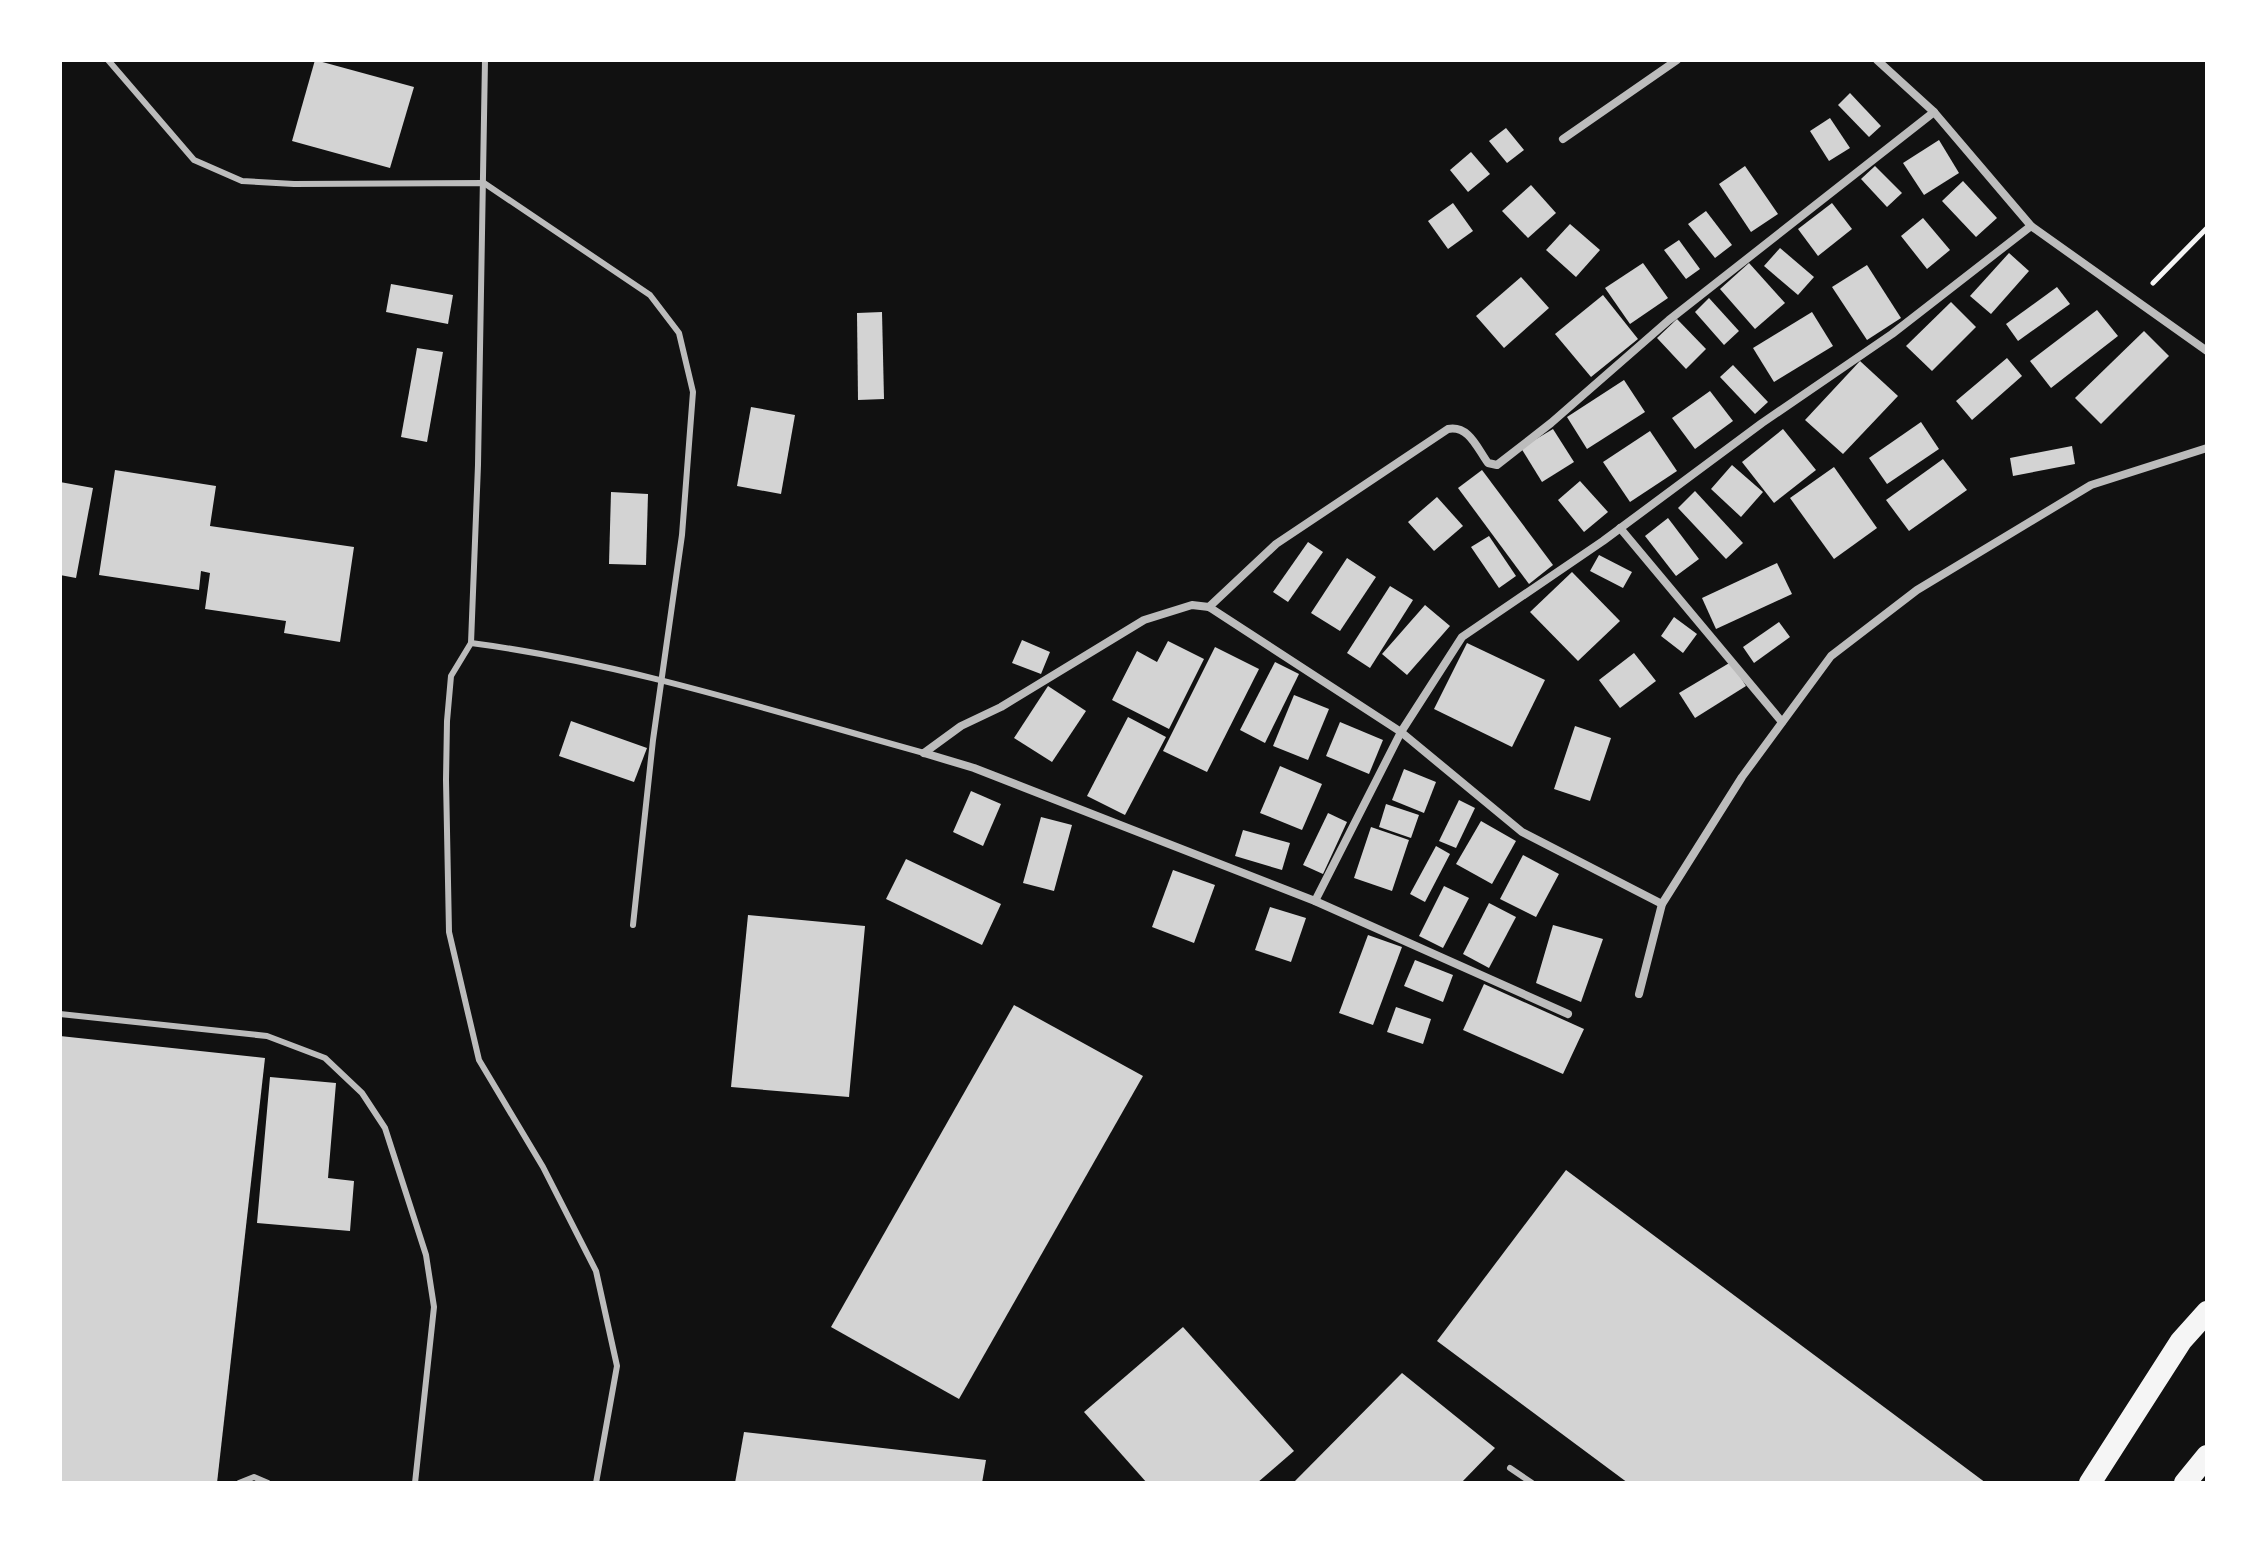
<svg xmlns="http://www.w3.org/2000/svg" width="2267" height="1543" font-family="'Zilla Slab',serif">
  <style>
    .building { fill: #d3d3d3 }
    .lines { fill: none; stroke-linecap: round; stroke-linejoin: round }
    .path { stroke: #f5f5f5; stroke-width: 5 }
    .service { stroke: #bcbcbc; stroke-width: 6 }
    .minor { stroke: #bcbcbc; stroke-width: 8 }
    .trunk { stroke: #f5f5f5; stroke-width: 22 }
  </style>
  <rect width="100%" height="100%" fill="#111"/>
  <g class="building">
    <path d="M315 60 414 87 390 168 292 141Z"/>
    <path d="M1850 93 1881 126 1869 137 1838 105Z"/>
    <path d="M1830 118 1850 148 1829 161 1810 131Z"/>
    <path d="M1506 128 1524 150 1507 163 1489 141Z"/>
    <path d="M1939 140 1959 173 1924 195 1903 163Z"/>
    <path d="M1471 152 1490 174 1468 192 1450 170Z"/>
    <path d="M1745 166 1778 214 1751 232 1719 184Z"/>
    <path d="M1875 166 1902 193 1887 207 1861 179Z"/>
    <path d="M1963 181 1997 218 1976 237 1942 201Z"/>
    <path d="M1531 185 1556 213 1528 238 1502 211Z"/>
    <path d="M1453 203 1473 231 1448 249 1428 221Z"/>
    <path d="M1832 203 1852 229 1818 256 1798 229Z"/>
    <path d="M1706 211 1732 245 1715 258 1688 224Z"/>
    <path d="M1923 218 1950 250 1927 269 1901 236Z"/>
    <path d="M1570 224 1600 250 1576 277 1546 250Z"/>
    <path d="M1679 240 1700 269 1686 279 1664 250Z"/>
    <path d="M1780 248 1814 277 1798 295 1764 266Z"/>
    <path d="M2009 253 2029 271 1991 314 1970 296Z"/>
    <path d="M1643 263 1668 298 1630 324 1605 288Z"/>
    <path d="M1749 263 1785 303 1755 329 1720 289Z"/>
    <path d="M1867 265 1901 318 1867 340 1832 287Z"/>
    <path d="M1521 277 1549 308 1504 348 1476 316Z"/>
    <path d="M391 284 453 295 448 324 386 312Z"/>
    <path d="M2057 287 2070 304 2018 341 2006 324Z"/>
    <path d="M1603 295 1638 339 1591 377 1555 334Z"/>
    <path d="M1709 298 1739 331 1724 345 1695 312Z"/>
    <path d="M1951 302 1976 327 1932 371 1906 346Z"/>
    <path d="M2097 310 2118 336 2051 388 2030 361Z"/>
    <path d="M882 312 884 399 858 400 857 313Z"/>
    <path d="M1812 312 1833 346 1774 382 1753 348Z"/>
    <path d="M1677 319 1706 349 1686 369 1657 338Z"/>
    <path d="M2144 331 2169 356 2101 424 2075 398Z"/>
    <path d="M417 348 443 352 427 442 401 437Z"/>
    <path d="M2007 358 2022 376 1972 420 1956 401Z"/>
    <path d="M1860 361 1898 396 1843 454 1805 420Z"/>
    <path d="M1733 365 1768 402 1755 414 1720 377Z"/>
    <path d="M1624 380 1645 412 1587 449 1567 417Z"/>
    <path d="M1710 391 1733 421 1695 449 1672 418Z"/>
    <path d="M751 407 795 415 781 494 737 486Z"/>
    <path d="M1921 422 1939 449 1887 484 1869 458Z"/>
    <path d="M1553 429 1574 462 1542 482 1521 448Z"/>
    <path d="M1783 429 1816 470 1774 503 1742 462Z"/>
    <path d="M1650 431 1677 471 1630 502 1603 462Z"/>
    <path d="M2072 446 2075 464 2013 476 2010 458Z"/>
    <path d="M1943 459 1967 490 1909 531 1886 500Z"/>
    <path d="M1732 465 1763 492 1741 517 1711 489Z"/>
    <path d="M1834 467 1877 528 1834 559 1790 498Z"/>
    <path d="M115 470 216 486 210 526 354 547 340 642 284 633 286 621 205 609 210 573 201 571 199 590 99 575Z"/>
    <path d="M1482 470 1553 565 1529 584 1458 488Z"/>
    <path d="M1580 481 1608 512 1584 532 1558 500Z"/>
    <path d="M60 482 93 488 76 578 60 575Z"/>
    <path d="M1695 491 1743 543 1726 559 1678 508Z"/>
    <path d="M611 492 648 494 646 565 609 564Z"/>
    <path d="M1437 497 1463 526 1434 551 1408 522Z"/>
    <path d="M1668 518 1699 559 1676 576 1645 536Z"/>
    <path d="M1489 536 1516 576 1499 588 1471 547Z"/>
    <path d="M1308 542 1323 552 1288 602 1273 592Z"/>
    <path d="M1599 555 1632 572 1623 588 1590 571Z"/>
    <path d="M1347 558 1376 577 1340 631 1311 613Z"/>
    <path d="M1777 563 1792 594 1716 629 1702 598Z"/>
    <path d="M1572 572 1620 621 1578 661 1530 612Z"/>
    <path d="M1390 586 1413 600 1370 668 1347 653Z"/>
    <path d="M1425 605 1450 626 1407 675 1382 654Z"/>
    <path d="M1674 617 1697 634 1683 653 1661 636Z"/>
    <path d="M1779 622 1790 637 1754 663 1743 647Z"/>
    <path d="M1022 640 1050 652 1041 674 1012 663Z"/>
    <path d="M1168 641 1204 659 1169 729 1112 700 1137 651 1157 662Z"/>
    <path d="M1467 643 1545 680 1512 747 1434 709Z"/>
    <path d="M1215 647 1259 669 1207 772 1163 751Z"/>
    <path d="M1634 653 1656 681 1620 708 1599 680Z"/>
    <path d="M1275 662 1299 674 1265 743 1240 730Z"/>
    <path d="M1731 662 1746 686 1695 718 1679 693Z"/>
    <path d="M1048 686 1086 711 1052 762 1014 738Z"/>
    <path d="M1294 695 1329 709 1308 760 1273 746Z"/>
    <path d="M1128 717 1166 737 1125 815 1087 796Z"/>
    <path d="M571 721 647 748 634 782 559 756Z"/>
    <path d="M1340 722 1383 740 1369 774 1326 756Z"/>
    <path d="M1575 726 1611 738 1590 801 1554 789Z"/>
    <path d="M1280 766 1322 784 1302 830 1260 813Z"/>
    <path d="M1404 769 1436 782 1424 813 1392 800Z"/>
    <path d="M971 791 1001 804 983 846 953 832Z"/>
    <path d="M1459 800 1475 808 1456 848 1439 841Z"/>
    <path d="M1386 804 1419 815 1411 838 1379 827Z"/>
    <path d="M1328 813 1347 822 1323 874 1303 865Z"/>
    <path d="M1041 817 1072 825 1054 891 1023 883Z"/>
    <path d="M1481 821 1516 841 1492 884 1456 864Z"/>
    <path d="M1371 827 1409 840 1392 891 1354 878Z"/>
    <path d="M1243 830 1290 843 1282 870 1235 856Z"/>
    <path d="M1436 846 1450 854 1425 902 1410 894Z"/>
    <path d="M1523 855 1559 874 1536 917 1500 899Z"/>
    <path d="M906 859 1001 904 982 945 886 899Z"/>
    <path d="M1173 870 1215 885 1194 943 1152 927Z"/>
    <path d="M1444 886 1469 898 1443 948 1419 936Z"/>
    <path d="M1489 903 1516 917 1489 968 1463 954Z"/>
    <path d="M1270 907 1306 918 1291 962 1255 950Z"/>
    <path d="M748 915 865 926 849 1097 731 1087Z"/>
    <path d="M1553 925 1603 939 1581 1002 1536 983Z"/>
    <path d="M1368 935 1402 947 1373 1025 1339 1013Z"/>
    <path d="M1415 960 1453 975 1443 1002 1404 986Z"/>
    <path d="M1484 984 1584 1029 1563 1074 1463 1030Z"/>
    <path d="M1014 1005 1143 1076 959 1399 831 1327Z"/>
    <path d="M1396 1007 1431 1019 1423 1044 1387 1032Z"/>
    <path d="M60 1036 265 1058 217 1483H60Z"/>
    <path d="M270 1077 336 1083 328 1178 354 1181 350 1231 257 1223Z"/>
    <path d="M1566 1170 1986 1483H1628L1437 1341Z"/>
    <path d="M1183 1327 1294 1451 1257 1483H1147L1084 1412Z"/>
    <path d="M1402 1373 1495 1448 1461 1483H1293Z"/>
    <path d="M744 1432 986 1460 982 1483H735Z"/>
  </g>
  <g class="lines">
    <path class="path" d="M2153 283 2207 228"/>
    <g class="service">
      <path d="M108 60 194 160 242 181 294 184 484 183 650 295 679 333 693 392 682 535 653 740 633 925"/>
      <path d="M485 60 478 465 471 643 451 676 447 721 446 780 449 932 479 1060 543 1167 596 1271 617 1366 596 1483"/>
      <path d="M471 643C625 663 775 712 924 753"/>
      <path d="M60 1014 267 1036 325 1058 362 1093 385 1128 426 1255 434 1307 415 1483"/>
      <path d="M1510 1468 1532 1483"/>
      <path d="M239 1483 254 1477 268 1483"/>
    </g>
    <g class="minor">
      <path d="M1877 60 1934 112 2031 226 2207 351"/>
      <path d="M1563 139 1677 60"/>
      <path d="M1620 528 1782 722"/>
      <path d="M1209 607 1276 544 1448 429C1469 425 1477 448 1488 463L1497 465 1551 423 1669 320 1934 112"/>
      <path d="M924 753 961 726 1001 707 1144 620 1192 605 1209 607 1401 732 1522 832 1662 904"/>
      <path d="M924 753 974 768 1315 901 1568 1014"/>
      <path d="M1315 901 1401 732 1462 637 1603 541 1762 423 1892 334 2031 226"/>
      <path d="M1639 994 1662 904 1742 777 1831 656 1917 590 2091 485 2207 448"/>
    </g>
    <g class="trunk">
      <path d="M2090 1483 2181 1341 2207 1312"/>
      <path d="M2185 1483 2207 1456"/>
    </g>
  </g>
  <rect width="2267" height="1543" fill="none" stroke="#ffffff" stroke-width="124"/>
</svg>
